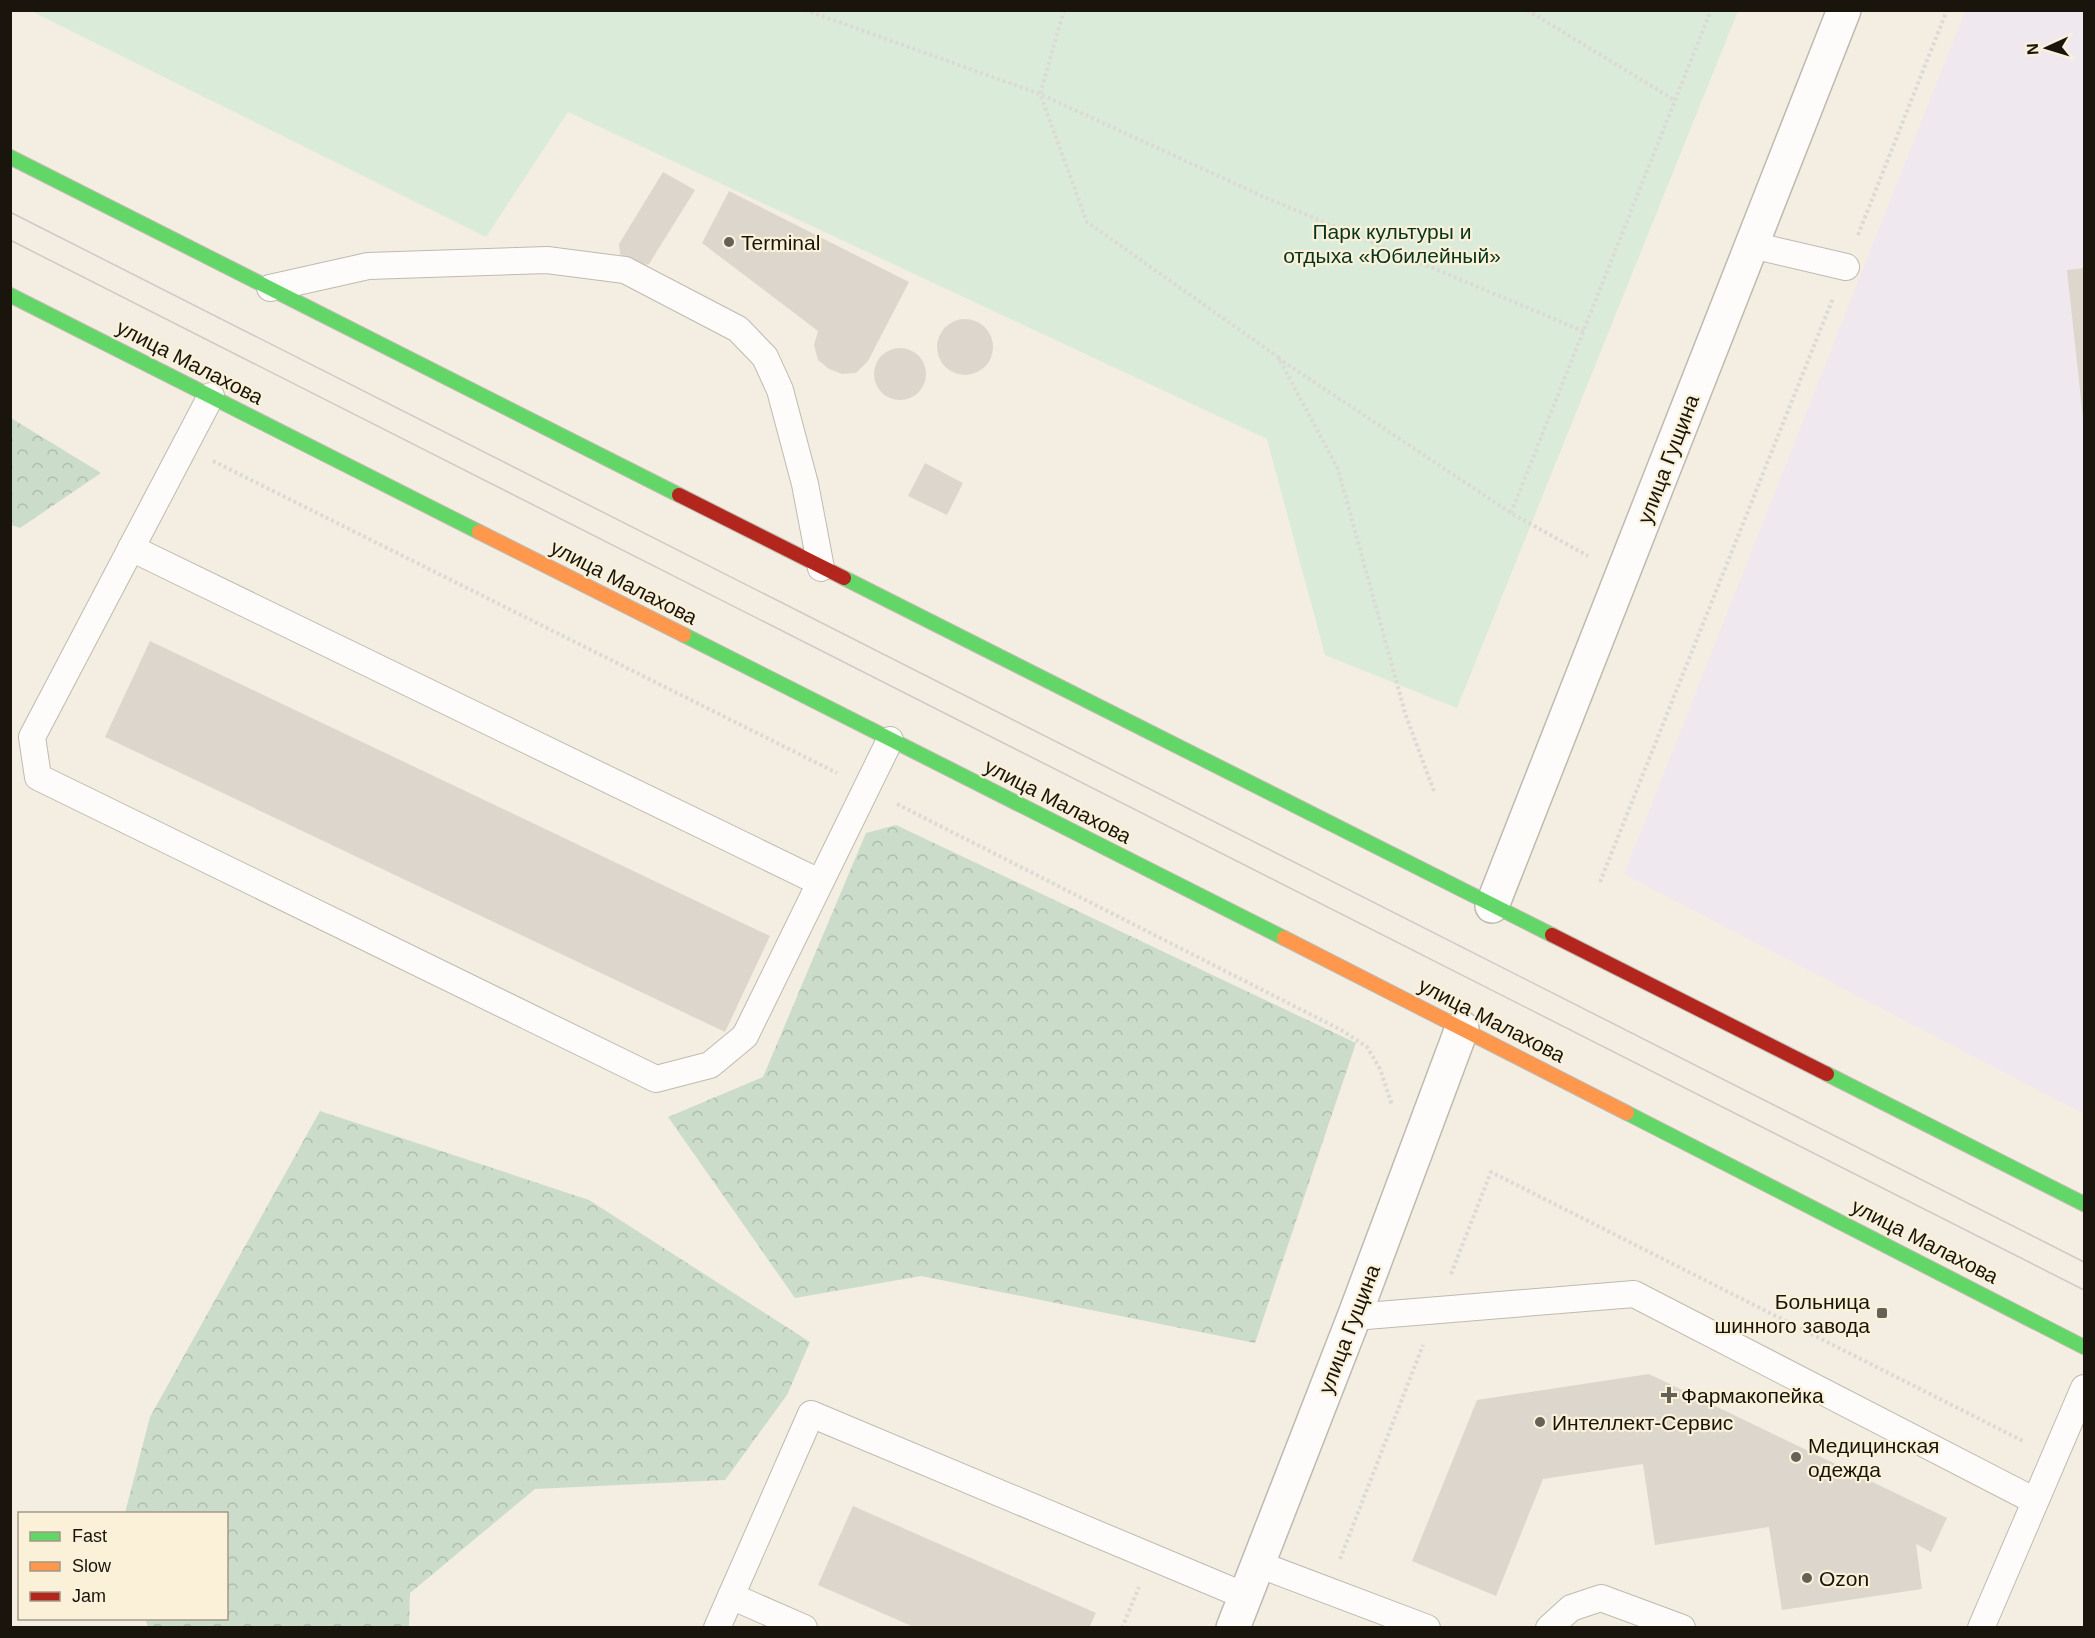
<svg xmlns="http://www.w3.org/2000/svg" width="2095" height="1638" font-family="Arial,sans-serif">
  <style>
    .medical { fill: #efe8ef }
    .forest { fill: url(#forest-crowns) }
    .green { fill: #dbebd9 }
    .building { fill: #ddd6cd }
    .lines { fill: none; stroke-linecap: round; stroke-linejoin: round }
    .lane-casing { stroke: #bfbab0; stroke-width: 28 }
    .street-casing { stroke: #bfbab0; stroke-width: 36 }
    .fast-casing { stroke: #bfbab0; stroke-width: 16 }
    .slow-casing { stroke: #bfbab0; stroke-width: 16 }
    .jam-casing { stroke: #bfbab0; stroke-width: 16 }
    .path { stroke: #dbdad6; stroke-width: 4; stroke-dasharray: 3 3; stroke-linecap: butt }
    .lane { stroke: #fdfcfa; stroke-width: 26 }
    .street { stroke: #fdfcfa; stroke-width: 33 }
    .fast { stroke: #63d668; stroke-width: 14 }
    .slow { stroke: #ff974d; stroke-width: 14 }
    .jam { stroke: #b3261e; stroke-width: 14 }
    .tram { stroke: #cccac7; stroke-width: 1.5 }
    .poi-dot { fill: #656157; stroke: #fbf1d9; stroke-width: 2 }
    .labels { text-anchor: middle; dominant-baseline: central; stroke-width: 4.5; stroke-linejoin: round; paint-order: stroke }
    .park-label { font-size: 21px; fill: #06351e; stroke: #fbf1d9 }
    .poi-label { font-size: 21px; fill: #19150d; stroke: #fbf1d9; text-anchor: start }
    .street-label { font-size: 21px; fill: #19150d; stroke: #fbf1d9 }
  </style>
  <defs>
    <pattern id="forest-crowns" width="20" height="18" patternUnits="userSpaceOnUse" patternTransform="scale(1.5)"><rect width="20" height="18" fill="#cbddca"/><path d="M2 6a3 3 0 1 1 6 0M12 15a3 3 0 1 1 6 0" fill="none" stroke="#aebdac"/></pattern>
  </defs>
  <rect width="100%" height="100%" fill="#f3eee1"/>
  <path class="medical" d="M1965 11H2084V1114L1624 874Z"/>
  <g class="forest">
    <path d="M11 418 101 473 20 528 11 525Z"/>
    <path d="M896 825 1356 1043 1255 1343 921 1276 795 1298 668 1117 763 1077 866 833Z"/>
    <path d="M320 1111 589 1200 810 1342 787 1395 725 1480 535 1489 410 1593 409 1627H148L145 1619 226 1618V1514L125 1513 150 1417Z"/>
  </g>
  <path class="green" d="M31 11H1738L1457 708 1325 655 1267 439 568 112 486 237Z"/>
  <g class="building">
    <path d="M663 172 695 190 649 264 640 266 620 254 619 244Z"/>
    <path d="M729 191 909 282 868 361 856 373 842 374 829 369 818 360 814 345 818 331 702 243Z"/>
    <path d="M2084 268V418H2083L2067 270Z"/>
    <circle cx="965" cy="347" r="28"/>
    <circle cx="900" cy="374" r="26"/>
    <path d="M925 463 963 483 947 515 908 496Z"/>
    <path d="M150 641 770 936 725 1032 105 737Z"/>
    <path d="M1649 1374 1947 1518 1931 1552 1916 1544 1922 1589 1782 1610 1769 1527 1655 1545 1643 1464 1543 1479 1496 1596 1412 1561 1477 1400Z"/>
    <path d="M853 1506 1096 1613 1089 1628H916L818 1585Z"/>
  </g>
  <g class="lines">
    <g class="lane-casing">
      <g id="lane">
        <path d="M1752 245 1846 267"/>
        <path d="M270 288 368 266 547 260 625 270 738 329 765 357 780 390 805 484 821 568"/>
        <path d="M211 396 32 737 38 777 656 1079 710 1065 745 1036 890 740"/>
        <path d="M131 548 819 882"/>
        <path d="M1354 1317 1634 1294 2035 1501"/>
        <path d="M1258 1564 1427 1628"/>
        <path d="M731 1596 804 1628"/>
        <path d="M717 1628 811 1414 1245 1596"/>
        <path d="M1549 1628 1571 1608 1601 1598 1682 1628"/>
        <path d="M1981 1628 2084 1388"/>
      </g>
    </g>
    <g class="street-casing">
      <g id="street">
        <path d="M1492 906 1844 10"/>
        <path d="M1233 1628 1354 1317 1462 1028"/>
      </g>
    </g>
    <g class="fast-casing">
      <g id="fast">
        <path d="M10 157 679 495"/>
        <path d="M10 295 479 532"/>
        <path d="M844 578 1552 935"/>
        <path d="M684 635 1284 938"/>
        <path d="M1827 1074 2084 1204"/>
        <path d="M1627 1113 2084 1347"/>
      </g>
    </g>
    <g class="slow-casing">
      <g id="slow">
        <path d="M479 532 684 635"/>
        <path d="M1284 938 1627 1113"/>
      </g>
    </g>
    <g class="jam-casing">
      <g id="jam">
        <path d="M679 495 844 578"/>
        <path d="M1552 935 1827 1074"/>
      </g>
    </g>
    <g class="path">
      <path d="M805 10 1040 94 1264 197 1585 332"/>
      <path d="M1064 10 1040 94 1087 222 1278 357 1338 469 1405 713 1435 794"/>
      <path d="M1527 10 1676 101"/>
      <path d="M1858 235 1947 10"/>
      <path d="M1278 358 1511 513 1588 556"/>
      <path d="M213 461 837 773"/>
      <path d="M1511 513 1711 10"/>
      <path d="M897 804 1343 1031 1367 1047 1380 1069 1392 1105"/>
      <path d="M1600 882 1833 298"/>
      <path d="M1451 1274 1491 1172 2023 1441"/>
      <path d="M1340 1559 1423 1345"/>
      <path d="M1122 1628 1139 1587"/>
    </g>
    <use href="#lane" class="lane"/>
    <use href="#street" class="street"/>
    <use href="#fast" class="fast"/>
    <use href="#slow" class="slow"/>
    <use href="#jam" class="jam"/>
    <g class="tram">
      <path d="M10 212 2084 1262"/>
      <path d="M10 240 2084 1290"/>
    </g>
  </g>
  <g class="poi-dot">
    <circle cx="729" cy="242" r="6"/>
    <rect x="1876" y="1307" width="12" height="12" rx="3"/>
    <path d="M1666 1386h6v6h6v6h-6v6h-6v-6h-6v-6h6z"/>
    <circle cx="1540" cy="1422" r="6"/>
    <circle cx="1796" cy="1457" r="6"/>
    <circle cx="1807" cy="1578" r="6"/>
  </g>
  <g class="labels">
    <g class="park-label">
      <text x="1392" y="231">Парк культуры и<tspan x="1392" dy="24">отдыха «Юбилейный»</tspan></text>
    </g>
    <g class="poi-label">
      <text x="741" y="242">Terminal</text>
      <text x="1870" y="1301" text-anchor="end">Больница<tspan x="1870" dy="24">шинного завода</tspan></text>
      <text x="1681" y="1395">Фармакопейка</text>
      <text x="1552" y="1422">Интеллект-Сервис</text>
      <text x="1808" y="1445">Медицинская<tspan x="1808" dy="24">одежда</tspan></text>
      <text x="1819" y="1578">Ozon</text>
    </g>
    <g class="street-label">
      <text transform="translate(190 362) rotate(27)">улица Малахова</text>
      <text transform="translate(1668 459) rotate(-69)">улица Гущина</text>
      <text transform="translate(624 582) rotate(27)">улица Малахова</text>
      <text transform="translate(1058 801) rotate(27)">улица Малахова</text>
      <text transform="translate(1492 1020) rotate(27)">улица Малахова</text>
      <text transform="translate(1925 1241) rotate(27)">улица Малахова</text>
      <text transform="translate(1349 1329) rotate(-69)">улица Гущина</text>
    </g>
  </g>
  <rect width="2095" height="1638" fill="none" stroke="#19150d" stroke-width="24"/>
  <rect x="18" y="1512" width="210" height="108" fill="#fbf1d9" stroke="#a19987" stroke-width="1.5"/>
  <rect x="30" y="1532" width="30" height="9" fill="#63d668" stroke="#a19987" stroke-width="1.5"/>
  <text x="72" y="1542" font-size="18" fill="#19150d">Fast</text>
  <rect x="30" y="1562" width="30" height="9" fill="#ff974d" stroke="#a19987" stroke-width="1.5"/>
  <text x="72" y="1572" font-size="18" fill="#19150d">Slow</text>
  <rect x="30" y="1592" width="30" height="9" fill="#b3261e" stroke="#a19987" stroke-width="1.5"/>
  <text x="72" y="1602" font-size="18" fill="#19150d">Jam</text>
  <g transform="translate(2047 48) rotate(266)" stroke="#fbf1d9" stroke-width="4.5" paint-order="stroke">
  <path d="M0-4.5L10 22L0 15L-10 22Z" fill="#19150d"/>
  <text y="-9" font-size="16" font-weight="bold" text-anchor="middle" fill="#19150d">N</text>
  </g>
</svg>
